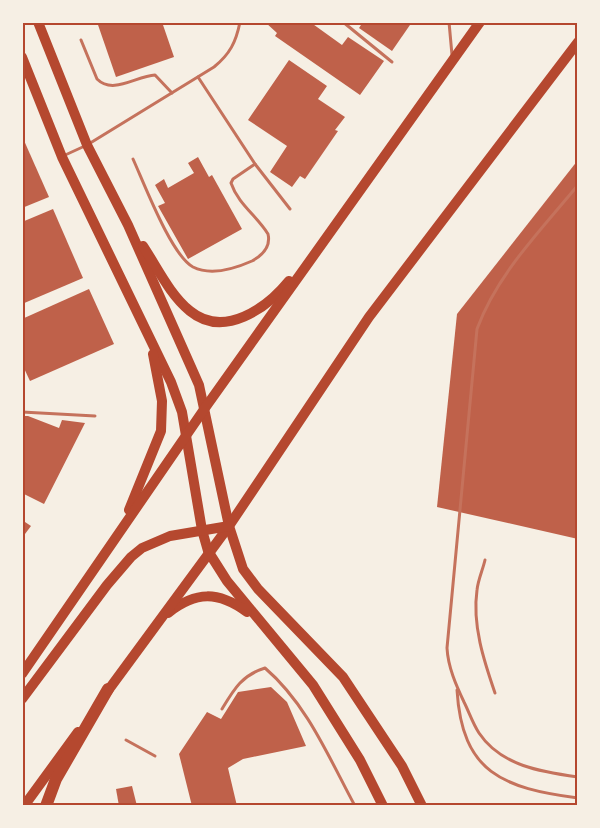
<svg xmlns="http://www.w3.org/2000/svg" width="600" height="828" font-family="Poppins,sans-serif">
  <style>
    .building { fill: #bf614a }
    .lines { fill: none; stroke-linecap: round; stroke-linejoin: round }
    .service { stroke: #c5725c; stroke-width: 3 }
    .primary { stroke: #b5482f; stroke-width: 10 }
    .motorway { stroke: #b5482f; stroke-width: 12 }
    .neatline { fill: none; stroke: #b5482f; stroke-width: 2 }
  </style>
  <rect width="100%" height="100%" fill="#f6efe4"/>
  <g class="building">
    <path d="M97 22H162L174 57 116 77Z"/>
    <path d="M265 22H310L342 45 348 37 384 61 360 95 275 36 277 33Z"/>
    <path d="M363 22H412L392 51 359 28Z"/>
    <path d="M289 60 327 86 318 99 345 117 335 130 338 131 305 179 300 176 292 187 270 172 287 146 248 120Z"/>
    <path d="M22 136 49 197 22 208Z"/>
    <path d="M198 157 209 177 212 175 242 229 188 259 158 206 165 203 155 185 164 179 168 188 194 173 188 163Z"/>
    <path d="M578 160V539L437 507 457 314Z"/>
    <path d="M53 209 83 278 22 304V222Z"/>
    <path d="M89 289 114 344 30 381 22 364V319Z"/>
    <path d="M22 416H28L59 428 62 420 85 423 44 504 22 493Z"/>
    <path d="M22 520 31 526 22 538Z"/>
    <path d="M271 687 287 702 306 746 243 759 228 768 237 806H192L179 754 207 712 221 719 238 692Z"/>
    <path d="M132 786 137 806H119L116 789Z"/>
  </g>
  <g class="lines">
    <g class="service">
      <path d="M343 22 392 62"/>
      <path d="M449 22 452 55"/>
      <path d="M81 40 97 79C113 95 136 76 155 75L172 93"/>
      <path d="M198 77 255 164 290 209"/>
      <path d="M63 156 87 145 214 67C230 54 236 42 240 22"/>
      <path d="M133 159C144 183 171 255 193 267 211 276 234 269 252 261 263 255 271 247 268 234 257 216 238 204 231 183L233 179 255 164"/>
      <path d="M578 185C541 230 497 274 477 329L447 648C448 667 456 685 464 702 469 712 473 724 479 733 501 766 542 772 578 777"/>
      <path d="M22 412 95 416"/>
      <path d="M485 560C483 569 478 580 477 590 472 625 484 661 495 693"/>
      <path d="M457 690C462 773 503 788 578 798"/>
      <path d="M222 709C234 689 242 675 265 668 307 704 329 758 355 806"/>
      <path d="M126 740 155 756"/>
    </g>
    <g class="primary">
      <path d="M38 22 87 145 128 225 199 385 229 526 243 569 258 589 343 677 402 766 422 806"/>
      <path d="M22 57 62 157 171 382 182 412 202 530 208 551 227 581 313 685 360 760 383 806"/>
      <path d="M143 246C157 267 170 295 190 311 224 339 267 308 289 281"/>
      <path d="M129 510 161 431 162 401 153 354"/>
      <path d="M168 613C196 591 218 591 247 612"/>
      <path d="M22 674 205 408 480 22"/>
      <path d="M104 696 229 526 369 317 578 42"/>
      <path d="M22 699 107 585 131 557 142 548 170 536 229 526"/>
      <path d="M24 806 78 732"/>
    </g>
    <path class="motorway" d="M46 806 56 779 108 689"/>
  </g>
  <rect width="600" height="828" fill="none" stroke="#f6efe4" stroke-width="48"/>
  <rect x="24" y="24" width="552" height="780" class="neatline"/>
</svg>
